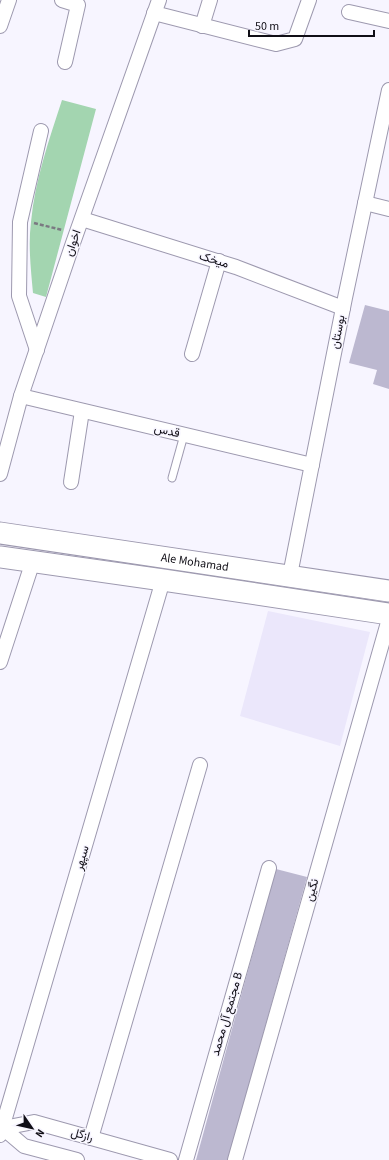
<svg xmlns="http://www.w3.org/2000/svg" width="389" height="1160" font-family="'Source Sans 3',Vazirmatn,sans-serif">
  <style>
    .built { fill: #ebe7fb }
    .green { fill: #a3d5b0 }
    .building { fill: #bcb8d0 }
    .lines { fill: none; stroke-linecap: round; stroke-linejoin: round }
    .lane-casing { stroke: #9d99af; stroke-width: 9 }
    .street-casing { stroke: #9d99af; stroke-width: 16 }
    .secondary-casing { stroke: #9d99af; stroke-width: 23 }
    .path { stroke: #7b7982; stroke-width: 2.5; stroke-dasharray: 4 2; stroke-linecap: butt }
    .lane { stroke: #fff; stroke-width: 7 }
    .street { stroke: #fff; stroke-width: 14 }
    .secondary { stroke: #fff; stroke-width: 21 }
    .labels { text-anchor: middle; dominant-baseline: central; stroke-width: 3; stroke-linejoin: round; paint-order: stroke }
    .street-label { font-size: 12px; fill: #100e16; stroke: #f7f5ff }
  </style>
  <rect width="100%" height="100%" fill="#f7f5ff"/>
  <path class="built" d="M268 611 370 632 340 746 240 716Z"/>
  <path class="green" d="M62 100 96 109 46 297 33 293C31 270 28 246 31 222 35 180 49 140 62 100Z"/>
  <g class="building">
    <path d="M365 305 389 311V389L373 384 377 370 349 363Z"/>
    <path d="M276 869 307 877 228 1160H196Z"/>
  </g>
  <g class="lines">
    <g class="lane-casing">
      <path id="lane" d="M172 478 184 435"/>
    </g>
    <g class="street-casing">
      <g id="street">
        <path d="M62 0 78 5 65 62"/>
        <path d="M349 12 389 21"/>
        <path d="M154 13 276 44 295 39 309 0"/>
        <path d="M0 26 9 0"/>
        <path d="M202 26 210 0"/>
        <path d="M365 203 389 209"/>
        <path d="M82 219 236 267 343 308"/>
        <path d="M37 350 19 296 20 222 41 131"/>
        <path d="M192 354 219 261"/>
        <path d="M21 396 312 465"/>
        <path d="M0 474 21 396 73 243 159 0"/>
        <path d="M71 482 82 411"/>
        <path d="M290 575 345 298 389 90"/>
        <path d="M0 662 33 561"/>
        <path d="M3 1128 34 1122 170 1160"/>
        <path d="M3 1128 24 1146 77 1160"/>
        <path d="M0 1135 163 580"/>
        <path d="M91 1138 200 765"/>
        <path d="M186 1160 269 868"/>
        <path d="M235 1160 389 619"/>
      </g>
    </g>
    <g class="secondary-casing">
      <g id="secondary">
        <path id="s1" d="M0 533 389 591"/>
        <path d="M0 557 163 580 389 614"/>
      </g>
    </g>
    <path class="path" d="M34 223 62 230"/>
    <use href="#lane" class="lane"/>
    <use href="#street" class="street"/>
    <use href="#secondary" class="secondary"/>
  </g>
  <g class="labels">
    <g class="street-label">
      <text transform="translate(73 243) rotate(-71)">اخوان</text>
      <text transform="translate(214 260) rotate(17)">میخک</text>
      <text transform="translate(338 332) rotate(-79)">بوستان</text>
      <text transform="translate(167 431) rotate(13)">قدس</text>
      <text stroke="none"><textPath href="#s1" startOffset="197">Ale Mohamad</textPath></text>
      <text transform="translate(82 858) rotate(-74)">سپهر</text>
      <text transform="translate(312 890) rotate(-74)">نگین</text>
      <text transform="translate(227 1014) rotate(-74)">مجتمع آل محمد B</text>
      <text transform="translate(82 1135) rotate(15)">رازگل</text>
    </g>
  </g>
  <g transform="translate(32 1128) rotate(124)" stroke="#f7f5ff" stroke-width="3" paint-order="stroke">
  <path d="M0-3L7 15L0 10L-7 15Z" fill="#100e16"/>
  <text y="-6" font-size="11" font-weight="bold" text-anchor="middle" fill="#100e16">N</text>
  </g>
  <path d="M249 30v6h125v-6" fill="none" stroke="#100e16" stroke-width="2"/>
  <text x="255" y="30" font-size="12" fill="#100e16" stroke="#f7f5ff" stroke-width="3" paint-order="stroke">50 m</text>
</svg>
